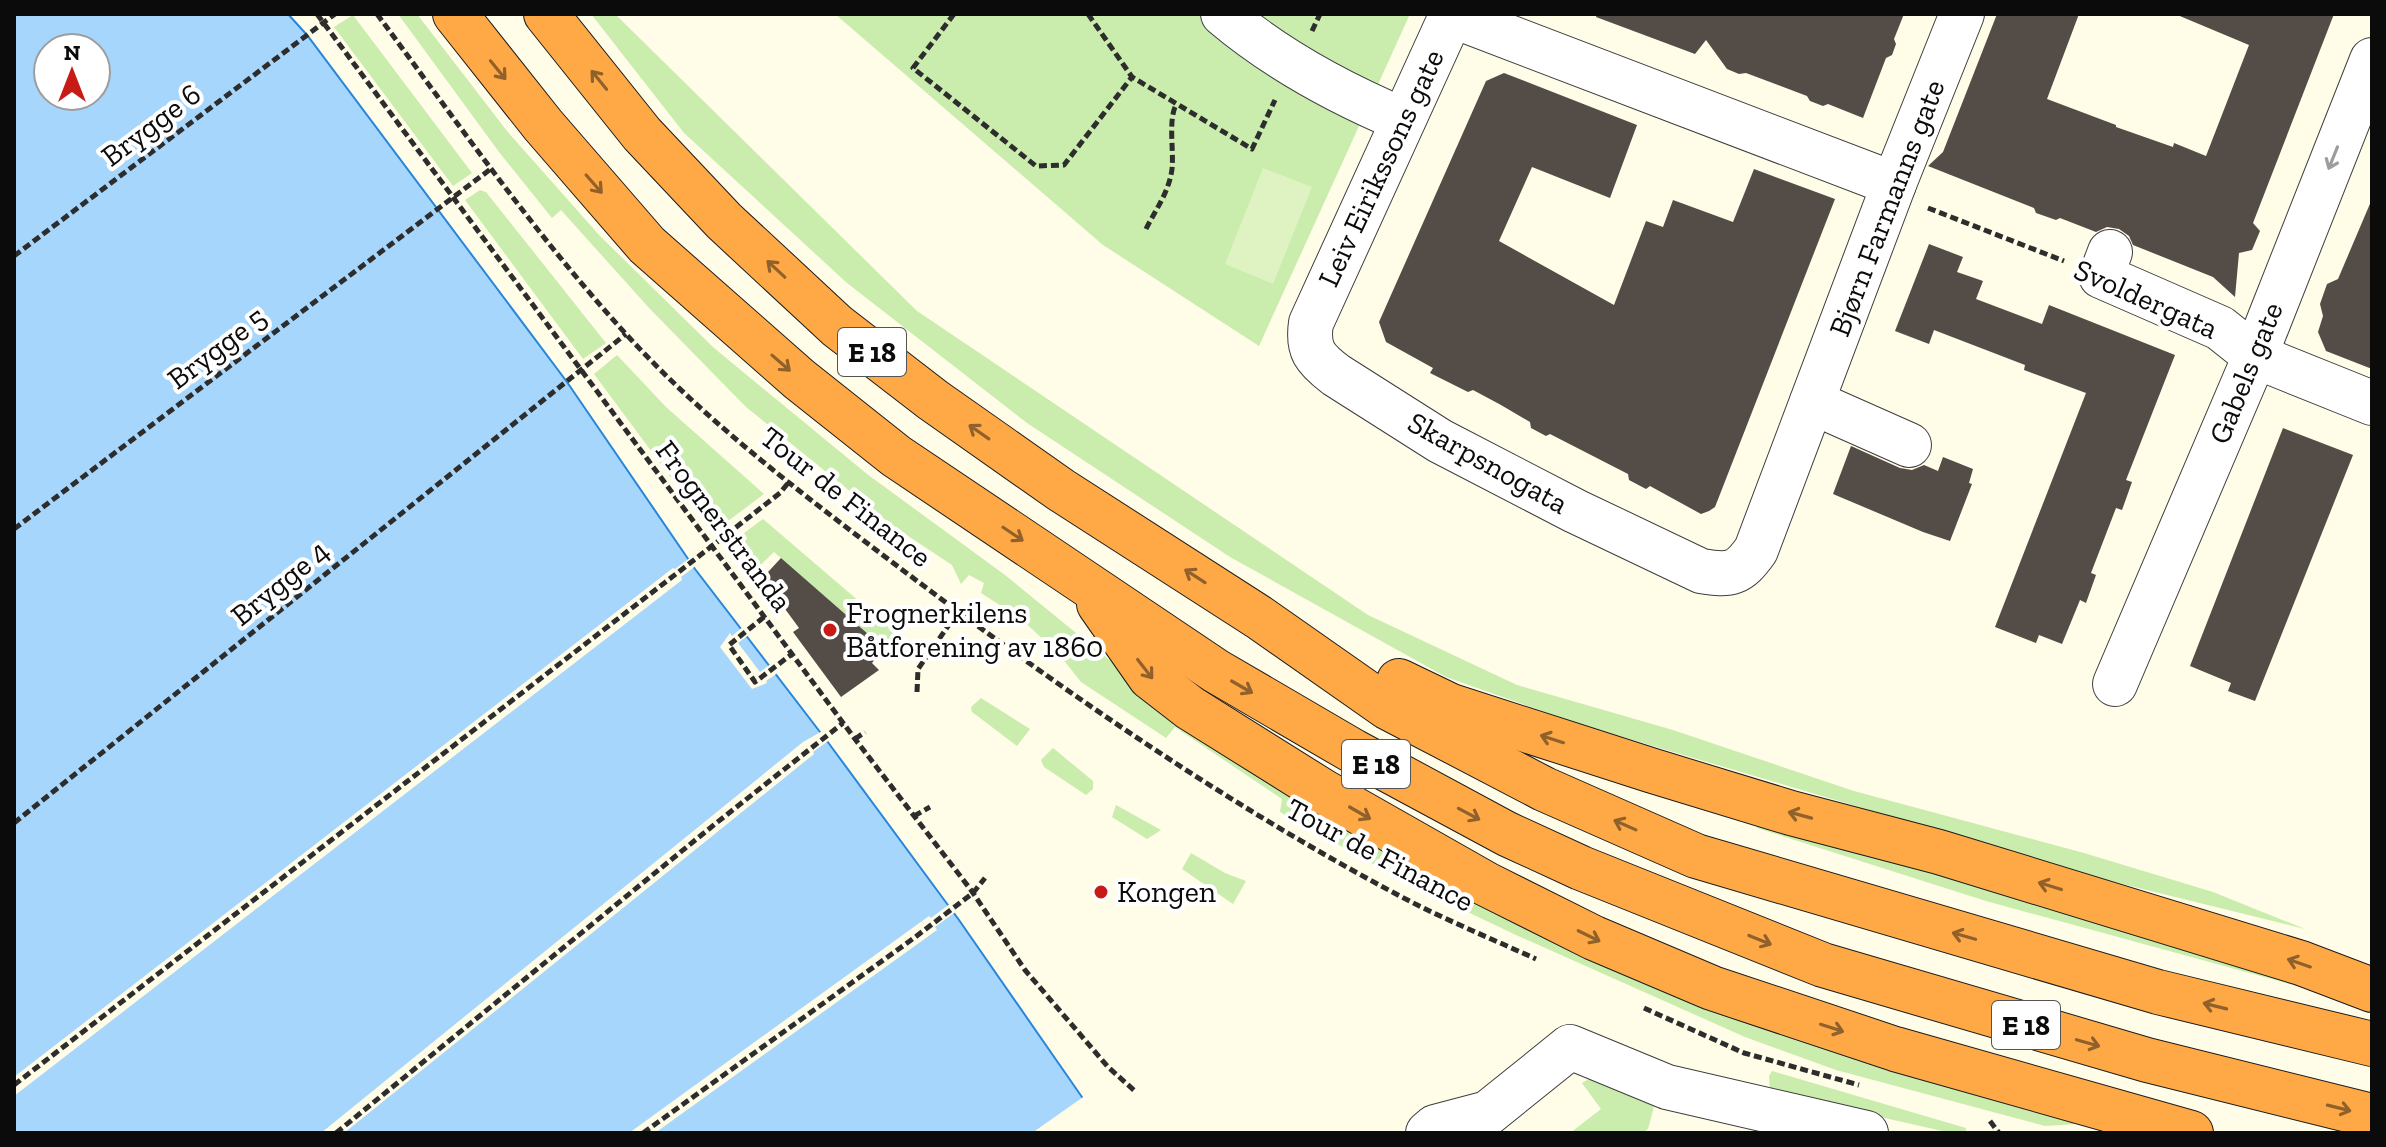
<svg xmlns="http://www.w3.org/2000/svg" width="2386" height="1147" font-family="'Zilla Slab',serif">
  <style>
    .green { fill: #caedae }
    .pitch { fill: #def3c1 }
    .water { fill: #a7d6fc; stroke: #2786da; stroke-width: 2; fill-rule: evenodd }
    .pier { fill: #fffce8 }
    .building { fill: #544c46 }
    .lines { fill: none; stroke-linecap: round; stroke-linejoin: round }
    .minor-casing { stroke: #3e3e3e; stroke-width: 46 }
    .highway-casing { stroke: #1c1c1c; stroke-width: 46 }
    .path { stroke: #2d2d2d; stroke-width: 5; stroke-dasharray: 8 4; stroke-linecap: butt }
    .minor { stroke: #fff; stroke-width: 44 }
    .highway { stroke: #ffa846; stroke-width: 44 }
    .oneway { stroke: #91612b }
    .oneway2 { stroke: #9d9d9d }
    .poi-dot { fill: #c71b16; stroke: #fff; stroke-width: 3 }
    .labels { text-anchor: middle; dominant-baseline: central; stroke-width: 8; stroke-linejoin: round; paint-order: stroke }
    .shield { fill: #fff; stroke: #545454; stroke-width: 2 }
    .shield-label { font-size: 28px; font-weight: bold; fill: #0b0b0b }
    .street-label { font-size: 30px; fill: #0b0b0b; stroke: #fff }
    .poi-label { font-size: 30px; fill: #0b0b0b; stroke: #fff; text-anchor: start }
  </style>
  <rect width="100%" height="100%" fill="#fffce8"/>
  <g class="green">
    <path d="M398 14H417L507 131 600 236 714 348 867 474 1005 575 1184 721 1765 1024 2077 1124 2045 1126 1836 1070 1745 1037 1516 935 1407 883 1280 812 1282 799 1175 727 1166 738 1081 682 1058 653 1021 619 981 593 984 583 969 575 961 584 952 565 893 526 746 407 650 309 561 210 552 218 499 152Z"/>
    <path d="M591 14H615L917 311 1368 615 1517 685 1673 730 1854 791 2084 853 2213 892 2305 929 2106 880 1582 725 1446 677 1230 557 1027 423 847 283 684 133Z"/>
    <path d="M835 14H1410L1259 346 1103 245Z"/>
    <path d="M353 15 472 173 453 186 334 27Z"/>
    <path d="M480 190 486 192 606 343 583 359 465 200Z"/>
    <path d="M617 355 666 407 764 494 712 533 594 374Z"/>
    <path d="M763 519 895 632 884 648 774 552 747 578 725 547Z"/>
    <path d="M981 698 1030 729 1017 746 972 712 971 707Z"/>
    <path d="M1053 748 1093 781V789L1086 795 1044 767 1041 760Z"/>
    <path d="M1116 805 1161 830 1147 839 1112 817Z"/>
    <path d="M1756 819 2347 992 2304 988 1986 901 1757 828Z"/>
    <path d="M1191 853 1225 873 1246 881 1233 904 1182 869Z"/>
    <path d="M1772 1071 1966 1128V1133H1951L1770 1092 1769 1076Z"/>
    <path d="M1589 1079 1656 1099 1648 1129 1642 1133H1570L1601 1109 1582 1083Z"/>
  </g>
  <path class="pitch" d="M1263 168 1312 187 1273 284 1225 264Z"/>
  <path class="water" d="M14 14H288L307 35 567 382 695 569 830 745 959 920 1084 1100 1114 1133H14ZM48 48H96V96H48Z"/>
  <g class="pier">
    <path d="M691 557 697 565 681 577 682 580 14 1096V1077L673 568 675 569Z"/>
    <path d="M744 626 750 634 738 643 760 672 772 663 779 672 766 681 767 683 752 689 720 647 730 633 732 636Z"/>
    <path d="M824 730 831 739 813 752 814 754 344 1133H321L803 742Z"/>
    <path d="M951 903 957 911 935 927 937 930 655 1133H629L929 916 931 918Z"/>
    <path d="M1086 1095 1118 1133H1032Z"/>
  </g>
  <g class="building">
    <path d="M1597 14H1904L1894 39 1896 44 1892 55 1886 58 1863 118 1828 104 1823 106 1810 101 1807 96 1746 73 1739 74 1727 69 1706 40 1695 54 1596 17Z"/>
    <path d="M1997 14H2079L2047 99 2116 125V127L2173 147 2174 143 2206 156 2249 45 2175 14H2334L2253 223 2260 231 2252 250 2239 253 2235 297 2213 277 2133 245 2129 236 2119 229 2107 227 2096 232 2060 218 2056 220 2036 213 2034 208 1928 166 1943 152Z"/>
    <path d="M1504 73 1637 125 1610 198 1532 167 1499 241 1614 305 1646 221 1663 227 1673 200 1733 222 1754 169 1835 199 1715 507 1709 511 1701 514 1650 486 1646 489 1629 480 1628 474 1550 434 1546 436 1531 428 1530 422 1501 405 1473 390 1468 392 1430 373 1433 368 1386 342 1379 322 1486 81Z"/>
    <path d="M2372 199V369L2326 351 2318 332 2323 316 2320 304 2327 284 2338 279Z"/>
    <path d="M1929 244 1963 257 1957 272 1983 281 1976 299 2042 324 2049 305 2175 355 2126 480 2132 482 2122 510 2116 508 2091 573 2096 575 2086 603 2080 600 2062 644 2039 635 2036 643 1995 627 2086 393 2024 370 2025 365 1934 330 1929 344 1895 331Z"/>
    <path d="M2283 428 2353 455 2255 701 2228 691 2231 683 2190 666Z"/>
    <path d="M1851 446 1900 468 1912 470 1924 465 1938 471 1943 457 1973 469 1969 483 1972 484 1950 541 1923 532 1833 494Z"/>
    <path d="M781 558 884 648 872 663 879 670 841 697 793 632 799 628 769 587 768 572Z"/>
  </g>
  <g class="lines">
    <g class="minor-casing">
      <g id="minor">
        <path d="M1223 14C1276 59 1339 93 1403 120"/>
        <path d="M1452 14 1311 323C1307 350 1315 359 1336 375L1440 441 1575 511 1701 571C1731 576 1739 574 1756 550L1894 184 1962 14"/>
        <path d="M1451 15 1894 184"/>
        <path d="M2110 252 2101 276 2220 328 2255 356 2372 403"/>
        <path d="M1812 402 1909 445"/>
        <path d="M2115 684 2255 356 2372 60"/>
        <path d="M1428 1133 1435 1127 1488 1113 1570 1047 1667 1087 1866 1133"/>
      </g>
    </g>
    <g class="highway-casing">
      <g id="highway">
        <path d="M455 14 543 125 647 245 799 379 896 456 1216 671 1353 751 1507 834 1581 868 1823 965 2147 1060 2372 1116"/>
        <path d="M546 14 642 134 724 221 837 326 933 400 1061 490 1260 618 1387 707 1544 789 1696 856 2158 992 2372 1044"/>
        <path d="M1099 604 1150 677 1190 708 1324 792 1486 884 1594 938 1712 988 1895 1049 2191 1133"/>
        <path d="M1399 681 1451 706 1650 770 1791 813 1939 852 2301 963 2372 990"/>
      </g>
    </g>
    <g class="path">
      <path d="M317 14 855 739 971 890 1025 970 1108 1067 1136 1092"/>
      <path d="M377 14C457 122 534 233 625 333 705 421 801 493 896 565 1053 684 1224 803 1398 895 1443 919 1490 938 1536 959"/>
      <path d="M954 14 913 68 1036 166 1064 165 1132 77"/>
      <path d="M1088 14 1132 77 1252 149 1275 100"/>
      <path d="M1312 31 1320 14"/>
      <path d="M1928 208 2064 261"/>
      <path d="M1146 229C1156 209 1169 192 1172 169 1174 151 1168 120 1176 105"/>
      <path d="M14 256 335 14"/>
      <path d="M14 529 492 168"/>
      <path d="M764 617 729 645 755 682 792 654"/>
      <path d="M917 692 918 669 958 612"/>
      <path d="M855 739 865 732"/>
      <path d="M914 816 930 807"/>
      <path d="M14 823 626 334"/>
      <path d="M1644 1008 1744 1053 1859 1085"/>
      <path d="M14 1085 685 567 780 493 788 483"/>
      <path d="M1990 1121 1999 1133"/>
      <path d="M336 1133 715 824 843 723"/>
      <path d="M643 1133 914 938 973 893 985 878"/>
    </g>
    <use href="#minor" class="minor"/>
    <use href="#highway" class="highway"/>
  </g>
  <defs><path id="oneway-shaft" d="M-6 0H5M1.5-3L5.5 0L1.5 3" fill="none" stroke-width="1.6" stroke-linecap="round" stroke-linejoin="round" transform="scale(2)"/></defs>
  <g class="oneway">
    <use href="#oneway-shaft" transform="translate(498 70) rotate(51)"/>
    <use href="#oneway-shaft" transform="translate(599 80) rotate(-129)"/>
    <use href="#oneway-shaft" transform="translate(594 184) rotate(49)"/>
    <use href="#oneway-shaft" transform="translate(776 269) rotate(-137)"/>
    <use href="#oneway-shaft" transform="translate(781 363) rotate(41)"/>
    <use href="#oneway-shaft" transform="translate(979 432) rotate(-145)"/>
    <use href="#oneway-shaft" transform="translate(1013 534) rotate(34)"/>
    <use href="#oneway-shaft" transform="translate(1195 576) rotate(-147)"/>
    <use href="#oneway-shaft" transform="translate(1145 669) rotate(52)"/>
    <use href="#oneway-shaft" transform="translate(1242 687) rotate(30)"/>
    <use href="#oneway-shaft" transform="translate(1552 739) rotate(-162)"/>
    <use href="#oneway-shaft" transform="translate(1360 813) rotate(30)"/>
    <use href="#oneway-shaft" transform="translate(1469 814) rotate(28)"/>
    <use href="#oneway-shaft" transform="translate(1800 815) rotate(-165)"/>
    <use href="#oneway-shaft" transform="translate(1625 825) rotate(-156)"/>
    <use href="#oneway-shaft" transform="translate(2050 886) rotate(-163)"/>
    <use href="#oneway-shaft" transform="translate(1589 936) rotate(26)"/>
    <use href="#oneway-shaft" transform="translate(1964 936) rotate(-164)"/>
    <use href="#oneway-shaft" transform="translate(1760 940) rotate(22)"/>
    <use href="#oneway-shaft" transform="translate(2299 963) rotate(-161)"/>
    <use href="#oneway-shaft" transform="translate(2215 1006) rotate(-166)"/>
    <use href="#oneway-shaft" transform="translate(1832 1028) rotate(18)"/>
    <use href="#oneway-shaft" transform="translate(2088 1043) rotate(16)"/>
    <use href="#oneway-shaft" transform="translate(2339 1108) rotate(14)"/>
  </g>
  <use class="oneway2" href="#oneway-shaft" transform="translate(2333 158) rotate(112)"/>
  <g class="poi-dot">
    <circle cx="830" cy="630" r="8"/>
    <circle cx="1101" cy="892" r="8"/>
  </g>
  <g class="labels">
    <g class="shield">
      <rect x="838" y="328" width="68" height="48" rx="6"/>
      <rect x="1342" y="740" width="68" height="48" rx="6"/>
      <rect x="1992" y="1001" width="68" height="48" rx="6"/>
    </g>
    <g class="shield-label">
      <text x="872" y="352">E 18</text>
      <text x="1376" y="764">E 18</text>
      <text x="2026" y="1025">E 18</text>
    </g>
    <g class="street-label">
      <text transform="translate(151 125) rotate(-37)">Brygge 6</text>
      <text transform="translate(1381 168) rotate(-65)">Leiv Eirikssons gate</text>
      <text transform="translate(1887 208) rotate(-69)">Bjørn Farmanns gate</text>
      <text transform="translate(2146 299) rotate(24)">Svoldergata</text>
      <text transform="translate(217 348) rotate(-37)">Brygge 5</text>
      <text transform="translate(2246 373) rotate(-68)">Gabels gate</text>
      <text transform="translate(1488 463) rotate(29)">Skarpsnogata</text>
      <text transform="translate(846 497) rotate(38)">Tour de Finance</text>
      <text transform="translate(724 526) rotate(53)">Frognerstranda</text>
      <text transform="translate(280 583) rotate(-39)">Brygge 4</text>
      <text transform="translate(1380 855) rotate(28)">Tour de Finance</text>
    </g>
    <g class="poi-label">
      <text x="846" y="613">Frognerkilens<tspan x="846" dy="34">Båtforening av 1860</tspan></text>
      <text x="1117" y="892">Kongen</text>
    </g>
  </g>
  <rect width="2386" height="1147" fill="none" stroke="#0b0b0b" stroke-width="32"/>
  <g transform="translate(72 72)"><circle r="38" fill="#ffffff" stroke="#9d9d9d" stroke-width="2"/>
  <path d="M0-6L14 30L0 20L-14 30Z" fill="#c71b16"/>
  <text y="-12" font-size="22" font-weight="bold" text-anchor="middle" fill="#0b0b0b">N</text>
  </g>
</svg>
